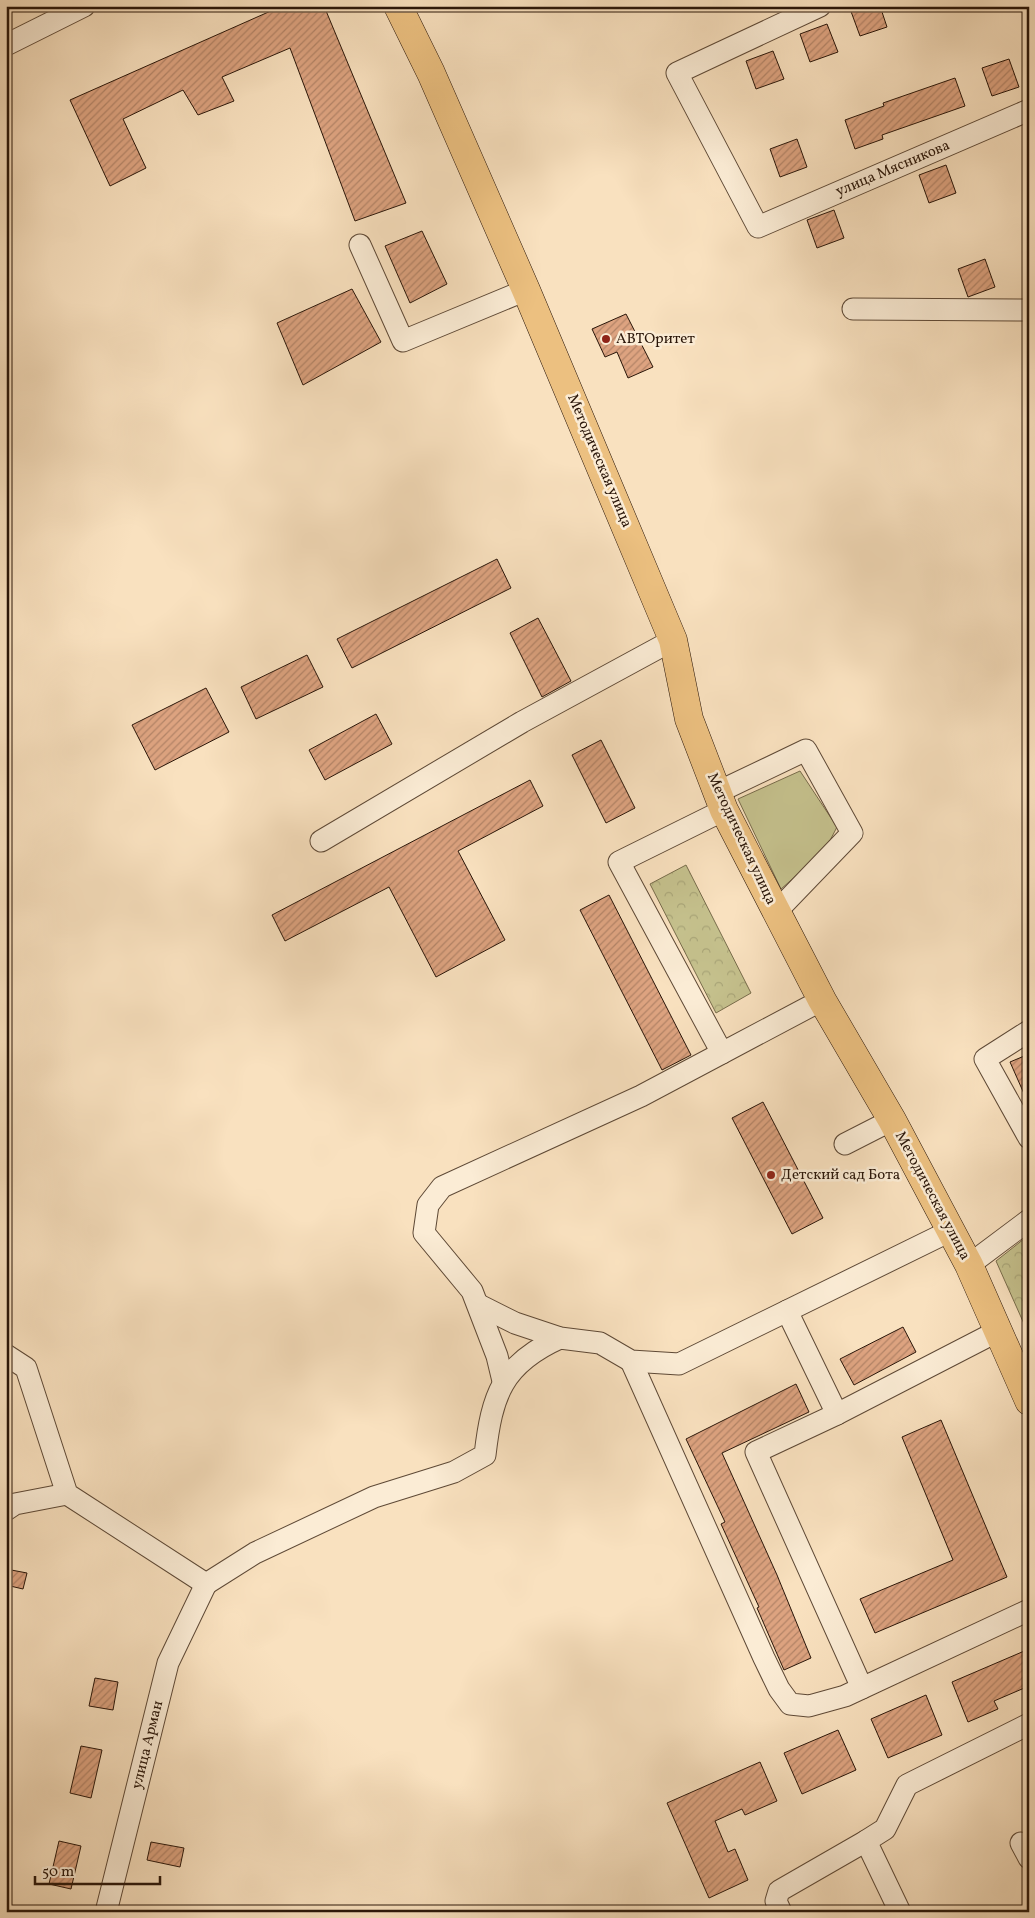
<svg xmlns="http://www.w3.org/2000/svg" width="1035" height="1918" font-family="Vollkorn,serif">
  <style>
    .green { fill: #c5c18d; stroke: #786c4b }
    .park { fill: url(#park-crowns); stroke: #786c4b }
    .building { fill: url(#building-hatch); stroke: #2a1609 }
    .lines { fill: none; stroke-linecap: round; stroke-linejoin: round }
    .minor-casing { stroke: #5e4936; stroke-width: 23 }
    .major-casing { stroke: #2a1609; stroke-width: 29 }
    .minor { stroke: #fbecd5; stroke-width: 21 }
    .major { stroke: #ecc080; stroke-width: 28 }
    .poi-dot { fill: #8f2418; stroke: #fbecd5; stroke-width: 2 }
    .labels { text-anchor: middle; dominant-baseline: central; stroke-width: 5; stroke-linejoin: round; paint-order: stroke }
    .street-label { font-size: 15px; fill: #2a1609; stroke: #fbecd5 }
    .poi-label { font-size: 15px; fill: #2a1609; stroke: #fbecd5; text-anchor: start }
  </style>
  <defs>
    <pattern id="park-crowns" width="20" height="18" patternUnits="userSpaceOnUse" patternTransform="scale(1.25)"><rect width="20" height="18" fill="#c5c18d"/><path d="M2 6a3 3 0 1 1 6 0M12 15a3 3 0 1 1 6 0" fill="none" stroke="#a9a578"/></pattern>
    <pattern id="building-hatch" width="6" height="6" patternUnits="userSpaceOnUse" patternTransform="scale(1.25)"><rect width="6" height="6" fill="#dda380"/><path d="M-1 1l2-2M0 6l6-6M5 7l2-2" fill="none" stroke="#b38467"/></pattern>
  </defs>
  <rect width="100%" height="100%" fill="#f9e1bf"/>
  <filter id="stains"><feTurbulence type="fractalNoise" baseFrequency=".004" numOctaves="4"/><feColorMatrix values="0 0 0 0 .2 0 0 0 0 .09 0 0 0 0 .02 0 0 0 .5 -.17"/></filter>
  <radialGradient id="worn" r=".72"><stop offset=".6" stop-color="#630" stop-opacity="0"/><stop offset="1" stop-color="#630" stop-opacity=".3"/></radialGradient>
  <path class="green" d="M800 771 837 827 825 850 781 889 738 799Z"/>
  <g class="park">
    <path d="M686 865 751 993 716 1013 650 884Z"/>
    <path d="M1029 1235V1335L996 1261Z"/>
  </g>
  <g class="building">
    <path d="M282 6H324L406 203 355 221 290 48 222 77 234 101 198 115 183 90 123 119 146 168 110 186 70 100Z"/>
    <path d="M849 6H880L887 27 860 36Z"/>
    <path d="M827 24 838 52 810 62 800 34Z"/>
    <path d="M773 51 784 79 756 89 746 61Z"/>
    <path d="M1009 59 1019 87 992 96 982 68Z"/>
    <path d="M955 78 965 106 882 135 883 139 855 149 845 120 884 106 883 103Z"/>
    <path d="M797 139 807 167 780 177 770 149Z"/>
    <path d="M946 165 956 193 929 203 919 175Z"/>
    <path d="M834 210 844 238 817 248 807 220Z"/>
    <path d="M422 231 447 284 410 303 385 246Z"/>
    <path d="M985 259 995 287 968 297 958 269Z"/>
    <path d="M352 289 381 342 303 385 277 323Z"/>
    <path d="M626 314 653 367 628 378 617 352 605 357 592 329Z"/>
    <path d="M497 559 511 588 352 668 337 639Z"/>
    <path d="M538 618 571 681 542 697 510 633Z"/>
    <path d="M307 655 323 687 256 719 241 687Z"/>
    <path d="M206 688 229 732 155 770 132 725Z"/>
    <path d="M376 714 392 744 325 780 309 750Z"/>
    <path d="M601 740 635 808 606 823 572 755Z"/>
    <path d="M530 780 543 806 458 851 505 940 436 977 389 887 285 941 272 915Z"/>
    <path d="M609 895 691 1055 662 1070 580 910Z"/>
    <path d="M1029 1054V1105L1010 1062Z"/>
    <path d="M763 1102 823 1218 792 1234 732 1118Z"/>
    <path d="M903 1327 916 1352 854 1385 840 1359Z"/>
    <path d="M796 1384 809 1412 722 1453 777 1575 811 1658 784 1670 757 1608 759 1607 721 1524 725 1522 686 1439Z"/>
    <path d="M941 1420 1007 1577 875 1633 860 1599 953 1560 902 1437Z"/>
    <path d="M6 1569 27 1573 23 1589 6 1585Z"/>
    <path d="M1029 1649V1686L994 1701 998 1709 968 1722 952 1682Z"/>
    <path d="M95 1678 118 1682 113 1710 89 1706Z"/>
    <path d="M926 1695 942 1735 888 1758 871 1719Z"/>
    <path d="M838 1730 856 1770 802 1794 784 1753Z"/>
    <path d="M81 1746 102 1750 91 1798 70 1793Z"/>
    <path d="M760 1762 777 1801 745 1815 742 1809 715 1821 728 1852 735 1849 748 1880 709 1898 667 1803Z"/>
    <path d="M59 1841 81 1846 71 1889 49 1884Z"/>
    <path d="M151 1842 184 1848 180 1867 147 1860Z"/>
  </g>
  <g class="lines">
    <g class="minor-casing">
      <g id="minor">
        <path d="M820 6 677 73 758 227 1029 110"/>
        <path d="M6 45 84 6"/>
        <path d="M360 245 403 341 526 290"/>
        <path d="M853 309 1029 310"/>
        <path d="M716 793 806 750 852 833 775 913"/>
        <path d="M724 810 619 862 722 1053 822 1000"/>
        <path d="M321 841 522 722 673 640"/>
        <path d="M1029 1031 985 1059 1029 1138"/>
        <path d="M845 1144 892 1120"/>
        <path d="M969 1265 1029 1220"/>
        <path d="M479 1305 515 1323 560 1338 600 1343 631 1361 679 1364 950 1231"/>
        <path d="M787 1311 837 1414"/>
        <path d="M6 1355 26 1368 67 1494 206 1584"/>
        <path d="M631 1361 764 1658 779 1689 790 1704 809 1706 845 1696 1029 1610"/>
        <path d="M503 1381 497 1356 472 1291 424 1233 428 1205 442 1187 641 1096 722 1053"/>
        <path d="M6 1510 15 1504 67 1494"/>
        <path d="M206 1584 255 1553 374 1497 454 1472 485 1455C492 1395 502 1364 560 1338"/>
        <path d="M862 1688 756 1452 837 1414 998 1331"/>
        <path d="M1021 1843 1029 1858"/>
        <path d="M106 1912 168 1663 206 1584"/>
        <path d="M781 1912 776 1901 779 1891 866 1841"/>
        <path d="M900 1912 866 1841 885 1829 907 1785 1029 1724"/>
      </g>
    </g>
    <g class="major-casing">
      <path id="major" d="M398 6 431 73 526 290 673 640 689 719 724 810 822 1000 892 1120 969 1265 1029 1401"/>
    </g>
    <use href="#minor" class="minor"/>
    <use href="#major" class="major"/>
  </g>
  <g class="poi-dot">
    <circle cx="606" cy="339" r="5"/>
    <circle cx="771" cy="1175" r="5"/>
  </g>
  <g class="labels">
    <g class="street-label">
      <text transform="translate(893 169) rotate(-23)">улица Мясникова</text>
      <text transform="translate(599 461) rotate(67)">Методическая улица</text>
      <text transform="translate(741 839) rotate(65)">Методическая улица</text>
      <text transform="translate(932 1196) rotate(62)">Методическая улица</text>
      <text transform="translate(148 1745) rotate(-76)">улица Арман</text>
    </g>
    <g class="poi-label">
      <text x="616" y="339">АВТОритет</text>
      <text x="781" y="1175">Детский сад Бота</text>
    </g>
  </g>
  <rect width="1035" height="1918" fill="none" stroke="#f9e1bf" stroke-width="25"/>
  <rect x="8" y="8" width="1020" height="1903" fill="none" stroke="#2a1609" stroke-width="2.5"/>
  <rect x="12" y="12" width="1010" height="1893" fill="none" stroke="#2a1609"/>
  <path d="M35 1876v8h125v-8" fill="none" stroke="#2a1609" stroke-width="2.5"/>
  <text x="42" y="1876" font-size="15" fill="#2a1609" stroke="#fbecd5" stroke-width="4" paint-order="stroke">50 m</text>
  <rect width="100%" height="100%" filter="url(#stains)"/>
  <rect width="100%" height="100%" fill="url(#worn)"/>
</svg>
